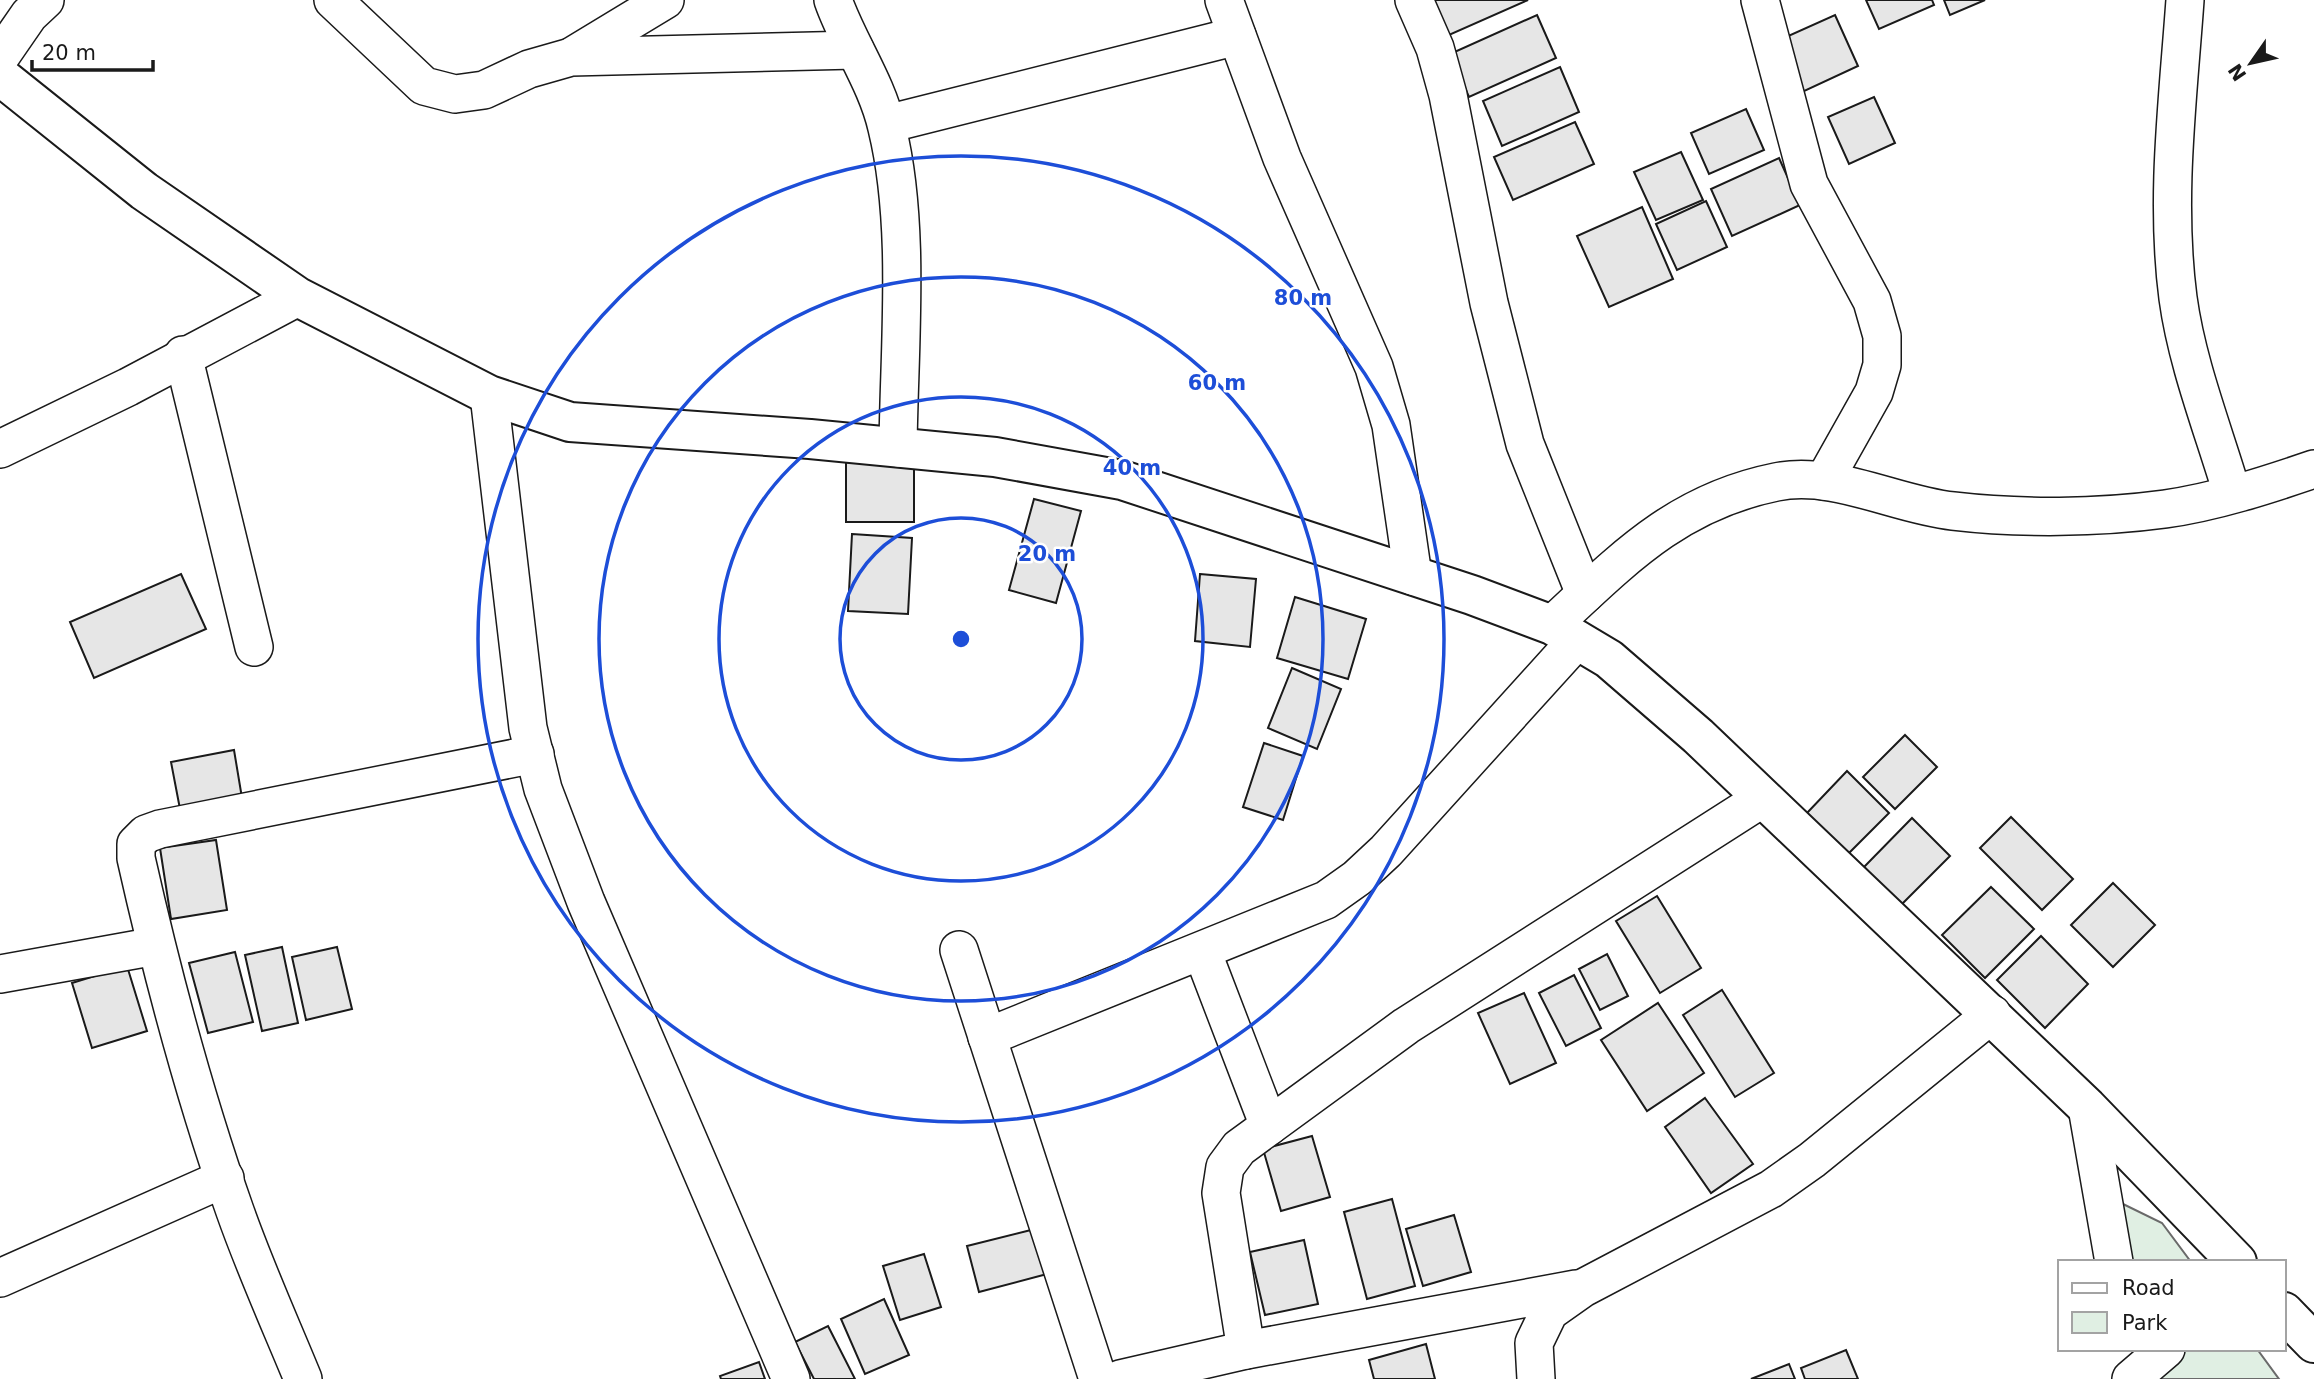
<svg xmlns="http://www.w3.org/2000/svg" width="2314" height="1379" font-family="'DejaVu Sans',sans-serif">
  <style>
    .green { fill: #e0efe3; stroke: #6a6a6a; stroke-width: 2 }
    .building { fill: #e6e6e6; stroke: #1a1a1a; stroke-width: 2 }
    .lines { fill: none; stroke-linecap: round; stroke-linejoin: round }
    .minor-casing { stroke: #1a1a1a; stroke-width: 40 }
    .tertiary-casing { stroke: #1a1a1a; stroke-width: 42 }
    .minor { stroke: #fff; stroke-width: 37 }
    .tertiary { stroke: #fff; stroke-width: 38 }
    .ring { fill: none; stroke: #1d4ed8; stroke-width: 3.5 }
    .centre { fill: #1d4ed8; stroke: #fff; stroke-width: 3.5 }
    .ring-label { font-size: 21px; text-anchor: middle; font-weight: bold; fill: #1d4ed8; stroke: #fff; stroke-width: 5; stroke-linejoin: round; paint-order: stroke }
  </style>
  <rect width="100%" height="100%" fill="#fff"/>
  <g class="green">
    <path d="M2121 1203 2162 1223 2191 1262H2128Z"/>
    <path d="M2138 1349H2257L2279 1379H2145Z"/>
  </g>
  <g class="building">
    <path d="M1434 0H1528L1449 35Z"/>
    <path d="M1866 0H1932L1934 5 1879 29Z"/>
    <path d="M1944 0H1985L1950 15Z"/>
    <path d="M1537 15 1556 58 1469 97 1450 54Z"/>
    <path d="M1835 15 1858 66 1800 93 1777 41Z"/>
    <path d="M1560 67 1579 112 1502 146 1483 101Z"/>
    <path d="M1874 97 1895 143 1849 164 1828 117Z"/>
    <path d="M1746 109 1764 150 1709 174 1691 133Z"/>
    <path d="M1575 122 1594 164 1513 200 1494 157Z"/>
    <path d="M1681 152 1703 200 1656 220 1634 172Z"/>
    <path d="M1779 158 1800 205 1732 236 1711 189Z"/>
    <path d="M1706 201 1727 247 1677 270 1656 224Z"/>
    <path d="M1642 207 1673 279 1609 307 1577 236Z"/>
    <path d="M846 462 914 463V522H846Z"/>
    <path d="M1034 499 1081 511 1056 603 1009 590Z"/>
    <path d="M852 534 912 538 908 614 848 611Z"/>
    <path d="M181 574 206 629 94 678 70 622Z"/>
    <path d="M1200 574 1256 579 1250 647 1195 641Z"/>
    <path d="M1295 597 1366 619 1348 679 1277 658Z"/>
    <path d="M1292 668 1341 689 1317 749 1268 728Z"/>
    <path d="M1905 735 1937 767 1895 809 1863 777Z"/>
    <path d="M1264 743 1303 756 1283 820 1243 807Z"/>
    <path d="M234 750 242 798 180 809 171 762Z"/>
    <path d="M1847 771 1889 813 1847 855 1806 814Z"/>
    <path d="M2011 817 2073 879 2042 910 1980 848Z"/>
    <path d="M1912 818 1950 856 1901 905 1864 867Z"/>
    <path d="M216 840 227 910 171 919 160 848Z"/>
    <path d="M2113 883 2155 925 2113 967 2071 925Z"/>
    <path d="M1991 887 2034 929 1985 978 1942 935Z"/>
    <path d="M1657 896 1701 968 1660 993 1616 921Z"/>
    <path d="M2041 936 2088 984 2045 1028 1997 980Z"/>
    <path d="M282 947 298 1023 262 1031 245 955Z"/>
    <path d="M337 947 352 1009 306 1020 292 957Z"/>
    <path d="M235 952 253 1022 208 1033 189 963Z"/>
    <path d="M1607 954 1628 996 1600 1010 1579 969Z"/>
    <path d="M127 966 147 1031 92 1048 72 983Z"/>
    <path d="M1574 975 1601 1028 1566 1046 1539 993Z"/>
    <path d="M1722 990 1774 1073 1735 1097 1683 1015Z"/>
    <path d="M1524 993 1556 1063 1510 1084 1478 1013Z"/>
    <path d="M1658 1003 1704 1073 1647 1111 1601 1040Z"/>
    <path d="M1705 1098 1753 1164 1711 1193 1665 1127Z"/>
    <path d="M1312 1136 1330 1197 1281 1211 1263 1149Z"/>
    <path d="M1392 1199 1415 1286 1367 1299 1344 1212Z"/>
    <path d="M1454 1215 1471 1272 1423 1286 1406 1229Z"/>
    <path d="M1035 1229 1047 1274 979 1292 967 1246Z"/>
    <path d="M1304 1240 1318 1304 1265 1315 1250 1252Z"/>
    <path d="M924 1254 941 1307 900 1320 883 1266Z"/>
    <path d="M884 1299 909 1355 865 1374 841 1319Z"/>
    <path d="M828 1326 855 1379H814L795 1342Z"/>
    <path d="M1426 1344 1435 1379H1374L1369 1360Z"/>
    <path d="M1846 1350 1858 1379H1805L1801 1368Z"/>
    <path d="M759 1362 765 1379H721L720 1376Z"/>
    <path d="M1789 1364 1795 1379H1751Z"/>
  </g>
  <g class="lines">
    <g class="minor-casing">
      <g id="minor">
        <path d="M333 0 424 86 455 94 484 90 529 69 571 57 855 50"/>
        <path d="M833 0C848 43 877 83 887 128 911 226 899 347 898 448"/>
        <path d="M1224 0 1282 158 1374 367 1391 425 1413 576"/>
        <path d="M1414 0 1435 48 1448 95 1489 303 1525 444 1585 594"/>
        <path d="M1760 0 1809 184 1872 301 1882 336V365L1874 392 1824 481"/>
        <path d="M2185 0C2178 99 2165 199 2178 298 2187 364 2213 429 2232 493"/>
        <path d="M574 55 665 0"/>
        <path d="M0 57 29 15 45 0"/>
        <path d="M887 124 1237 36"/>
        <path d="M183 355 254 647"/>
        <path d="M489 395 528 728 543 789 586 902 791 1379"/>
        <path d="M0 449 128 387 298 297"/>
        <path d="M1552 625C1623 559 1677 502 1776 482 1834 470 1896 505 1953 511 2021 519 2098 518 2165 509 2215 502 2267 485 2314 469"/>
        <path d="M959 950 1098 1379"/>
        <path d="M1202 951 1269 1126"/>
        <path d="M0 974 156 946"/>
        <path d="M987 1037 1326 900 1357 878 1386 851 1577 640"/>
        <path d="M2087 1107 2114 1262"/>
        <path d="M0 1278 225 1178"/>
        <path d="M1246 1350 1221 1193 1225 1167 1239 1148 1406 1026 1763 798"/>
        <path d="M303 1379C280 1323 255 1268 235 1211 194 1095 163 978 136 858V844L146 834 160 829 535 754"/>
        <path d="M1120 1379 1246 1350 1576 1289"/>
        <path d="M1536 1379 1534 1343 1549 1312 1583 1288 1771 1189 1812 1160 1992 1014"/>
        <path d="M2131 1379 2166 1349"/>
      </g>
    </g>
    <g class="tertiary-casing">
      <g id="tertiary">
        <path d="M0 76 144 191 298 297 489 395 570 422 810 439 995 457 1122 480 1472 595 1552 625 1609 659 1698 736 2087 1107 2237 1262"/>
        <path d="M2284 1312 2314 1343"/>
      </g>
    </g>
    <use href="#minor" class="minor"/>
    <use href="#tertiary" class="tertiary"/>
  </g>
  <g class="ring">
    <circle cx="961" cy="639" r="121"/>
    <circle cx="961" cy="639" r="242"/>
    <circle cx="961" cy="639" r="362"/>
    <circle cx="961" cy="639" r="483"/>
  </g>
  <circle cx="961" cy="639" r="10" class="centre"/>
  <g class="ring-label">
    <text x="1303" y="305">80 m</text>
    <text x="1217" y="390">60 m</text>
    <text x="1132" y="475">40 m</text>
    <text x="1047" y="561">20 m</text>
  </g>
  <rect x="2058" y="1260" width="228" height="91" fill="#ffffff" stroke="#a3a3a3" stroke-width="2"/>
  <rect x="2072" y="1283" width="35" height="10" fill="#ffffff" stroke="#a3a3a3" stroke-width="2"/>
  <text x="2122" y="1295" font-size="21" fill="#1a1a1a">Road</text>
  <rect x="2072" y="1312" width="35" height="21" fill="#e0efe3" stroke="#a3a3a3" stroke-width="2"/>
  <text x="2122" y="1330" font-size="21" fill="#1a1a1a">Park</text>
  <g transform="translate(2251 63) rotate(236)" stroke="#ffffff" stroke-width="5" paint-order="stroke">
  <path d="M0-5L12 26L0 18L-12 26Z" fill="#1a1a1a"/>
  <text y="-10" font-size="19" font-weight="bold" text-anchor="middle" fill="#1a1a1a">N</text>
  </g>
  <path d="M32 60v10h121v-10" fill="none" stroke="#1a1a1a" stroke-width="3.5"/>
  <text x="42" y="60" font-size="21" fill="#1a1a1a" stroke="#ffffff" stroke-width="5" paint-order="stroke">20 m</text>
</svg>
